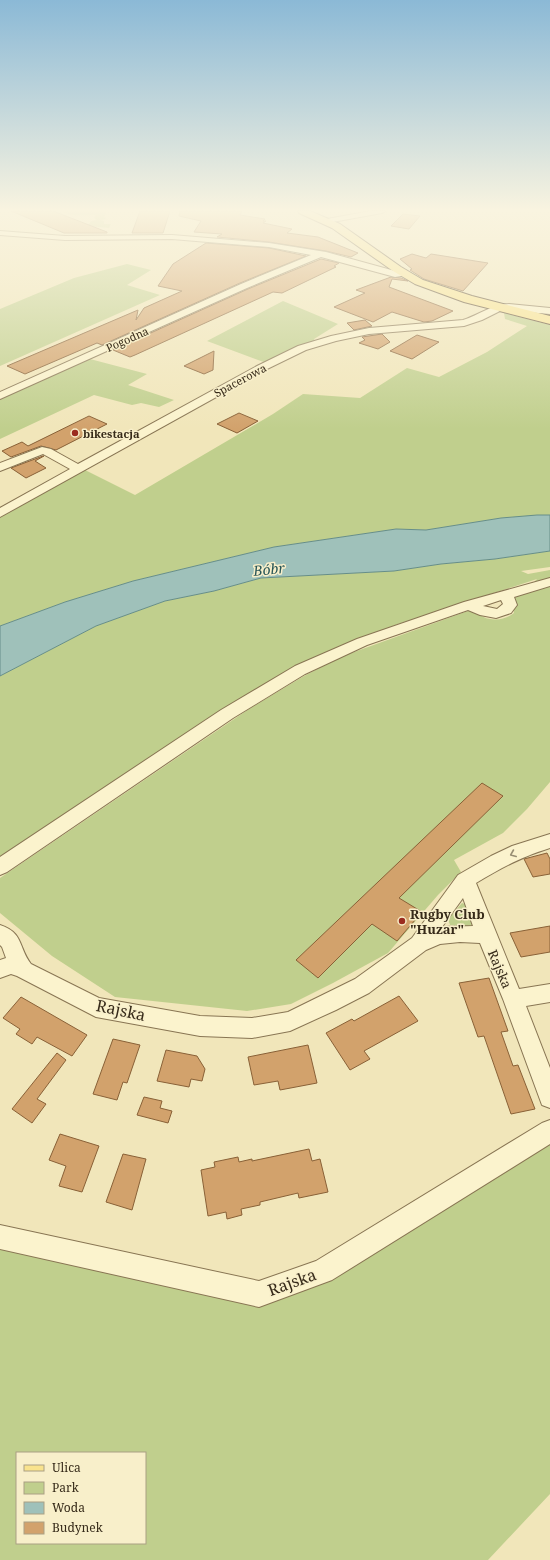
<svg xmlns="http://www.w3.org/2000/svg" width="550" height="1560" font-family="'Noto Serif',serif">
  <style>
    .green { fill: #c0cf8d; fill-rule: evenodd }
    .water { fill: #9fc1ba; stroke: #668e89 }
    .building { fill: #d2a26c; stroke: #896137 }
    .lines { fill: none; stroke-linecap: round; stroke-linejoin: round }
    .minor-casing { stroke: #887553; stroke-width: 2 }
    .primary-casing { stroke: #554228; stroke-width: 2 }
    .minor { fill: #fbf3cd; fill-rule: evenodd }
    .primary { fill: #f9e38d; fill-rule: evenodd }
    .oneway { stroke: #988e73 }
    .poi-dot { fill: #9b2c1f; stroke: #f8efca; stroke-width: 1.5 }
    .labels { text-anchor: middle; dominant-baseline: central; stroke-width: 3; stroke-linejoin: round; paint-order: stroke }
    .far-street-label { font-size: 11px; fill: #362a19; stroke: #f8efca }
    .far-poi-label { font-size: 11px; font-weight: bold; fill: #362a19; stroke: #f8efca; text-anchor: start }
    .poi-label { font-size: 13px; font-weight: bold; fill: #362a19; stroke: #f8efca; text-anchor: start }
    .street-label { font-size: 13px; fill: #362a19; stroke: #f8efca }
    .water-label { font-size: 14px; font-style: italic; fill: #275557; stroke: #f8efca }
    .near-street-label { font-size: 16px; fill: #362a19; stroke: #f8efca }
  </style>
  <rect width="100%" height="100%" fill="#f1e6ba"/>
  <g class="green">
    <path d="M62 211H107L104 217 106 219 101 220 104 221V224H111L109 228 88 226 91 221 97 220 94 218 96 215C85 215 70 217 62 211Z"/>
    <path d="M127 264 151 270 127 285 160 295 0 366V309L74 278Z"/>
    <path d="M283 301 338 324 314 339 316 343 269 364 207 341Z"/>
    <path d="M504 313 550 325V515L501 518 426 530 396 529 274 547 133 581 65 602 0 626V514L83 469 135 495 273 414 303 394 360 398 407 368 439 377 487 352 527 326 505 319Z"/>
    <path d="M90 359 147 374 128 385 174 400 159 407 141 403 132 405 94 395 0 439V391L8 395Z"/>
    <path d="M550 551V567L521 571 528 574 550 570V579L534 582 537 579 398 624 369 635 362 642 300 669 0 867V676L96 626 165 601 214 591 261 578 394 571 441 564 495 559Z"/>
    <path d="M550 586V782L527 809 503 833 454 860 461 872 438 895 388 953 333 983 291 1004 247 1011 115 997 52 956 0 913V878L249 709 304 676 343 656 468 611 474 610C484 622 503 622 514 613L511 598Z"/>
    <path d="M462 903 465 904 473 924 472 927 450 925 448 919Z"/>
    <path d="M550 1131V1494L488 1560H0V1237L259 1294ZM17 1453H145V1543H17Z"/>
  </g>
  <path class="water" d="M537 515H550V551L495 559 441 564 394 571 261 578 214 591 165 601 96 626 0 676V626L65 602 133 581 274 547 396 529 426 530 501 518Z"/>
  <g class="building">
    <path d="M11 211H53L107 232V233H64Z"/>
    <path d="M140 211H170L163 233H132Z"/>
    <path d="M180 211H242L240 215 265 219 263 221H266L263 223 292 229 287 233 318 237 358 253 351 257 326 251 269 242 217 237 222 234 194 232 201 221 179 216Z"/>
    <path d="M403 214 420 216 409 229 391 226Z"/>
    <path d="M206 243 269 248 306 256 240 283 102 345 97 343 25 374 7 366 138 310 136 320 144 308 182 291 158 286 173 264Z"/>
    <path d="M412 254 426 258 431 254 488 263 463 291 424 279 410 270 412 269 400 259Z"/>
    <path d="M321 259 339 263 334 266 336 267 282 293 273 292 135 355 130 357 113 350 248 289Z"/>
    <path d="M391 277 401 278 408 281 392 279 389 287 453 311 432 321 424 322 392 312 373 322 334 307 365 293 356 290Z"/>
    <path d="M365 320 372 326 354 330 347 323Z"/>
    <path d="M382 334 390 342 378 349 359 343 365 340 362 337Z"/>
    <path d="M417 335 439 342 412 359 390 351Z"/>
    <path d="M214 351 213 370 204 374 184 366Z"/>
    <path d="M239 413 258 421 237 433 217 424Z"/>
    <path d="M89 416 107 424 56 450 41 446 11 457 2 451 22 442 28 446Z"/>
    <path d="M43 456H44L35 461 46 468 26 478 11 468Z"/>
    <path d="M482 783 503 796 399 898 422 912 397 941 372 924 318 978 296 960Z"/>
    <path d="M547 853 550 859V874L533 877 524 859Z"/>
    <path d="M550 926V952L521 957 510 933Z"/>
    <path d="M489 978 508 1031 501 1032 513 1066 518 1065 535 1109 511 1114 484 1036 478 1037 459 983Z"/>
    <path d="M399 996 418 1021 364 1051 370 1059 350 1070 326 1033 352 1019 354 1021Z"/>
    <path d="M21 997 87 1035 72 1056 37 1037 32 1044 16 1034 20 1029 3 1018Z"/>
    <path d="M113 1039 140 1045 127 1083 123 1082 117 1100 93 1094Z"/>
    <path d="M308 1045 317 1083 280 1090 278 1081 254 1085 248 1057Z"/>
    <path d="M166 1050 197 1056 205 1069 202 1081 191 1079 189 1087 157 1081Z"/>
    <path d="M57 1053 66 1060 37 1099 46 1104 32 1123 12 1109Z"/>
    <path d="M144 1097 162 1101 160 1108 172 1111 168 1123 137 1115Z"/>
    <path d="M60 1134 99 1146 82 1192 59 1186 66 1166 49 1160Z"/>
    <path d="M309 1149 312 1161 320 1159 328 1192 299 1198 298 1193 260 1202V1205L241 1209 242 1215 227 1219 226 1212 208 1216 201 1170 215 1167 214 1162 238 1157 239 1162 252 1159V1161Z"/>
    <path d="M123 1154 146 1159 132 1210 106 1202Z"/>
  </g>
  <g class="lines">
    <g class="minor-casing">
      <g id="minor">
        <path d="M371 211H386L382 213 327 223 323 221 327 219Z"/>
        <path d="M0 231 65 236 172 235 269 243 326 252 395 271 404 270 408 273 407 275 395 277 321 257 247 288 0 399V392L241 284 311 255 269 247 172 239 65 240 0 235Z"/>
        <path d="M509 304 550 308V314L502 310 482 320 464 326 369 334 336 341 306 350 265 370 0 517V508L70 469 43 454 0 471V463L42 447 51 449 78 464 257 366 298 346 331 336 369 328 463 320C479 315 492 304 509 304Z"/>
        <path d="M550 578V586L514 597 517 605 511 613 496 618 480 615 468 610 367 645 305 674 233 718 7 872 0 875V857L221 710 295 666 357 639 464 602ZM501 600 503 604 497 609 483 606Z"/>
        <path d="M550 834V848C521 857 501 868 476 883L519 989 550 984V1002L526 1006 550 1068V1108L542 1105 503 999 480 943 460 942 440 944 426 950 369 993 336 1010 290 1031 252 1038 200 1036 96 1017 17 976 11 974 0 978V960L6 958 2 947 0 945V925C24 933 18 947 31 964L99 998 200 1016 252 1018 288 1012 355 979 412 938 458 875 491 856 512 846ZM463 898 473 926 442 927Z"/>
        <path d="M550 1120V1144L332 1280 259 1307 0 1249V1225L259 1281 316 1261 542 1123Z"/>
      </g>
    </g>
    <g class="primary-casing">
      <path id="primary" d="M298 211H310L340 224 401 267 423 280 472 296 550 316V324L464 302 415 284 393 271 332 228 299 213Z"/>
    </g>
    <use href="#minor" class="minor"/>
    <use href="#primary" class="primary"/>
  </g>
  <defs><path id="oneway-chevron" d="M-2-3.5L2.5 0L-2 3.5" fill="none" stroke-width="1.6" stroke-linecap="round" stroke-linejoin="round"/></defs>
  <use class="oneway" href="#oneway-chevron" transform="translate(513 854) rotate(157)"/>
  <linearGradient id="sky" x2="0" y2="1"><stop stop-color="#8bb9d6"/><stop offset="0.49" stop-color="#f9f4e0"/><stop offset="1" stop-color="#f9f4e0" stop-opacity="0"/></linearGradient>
  <rect width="550" height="429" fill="url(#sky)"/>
  <g class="poi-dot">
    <circle cx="75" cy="433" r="4"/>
    <circle cx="402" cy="921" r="4"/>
  </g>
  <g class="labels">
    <g class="far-street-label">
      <text transform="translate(127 339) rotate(-24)">Pogodna</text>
      <text transform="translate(240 380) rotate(-28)">Spacerowa</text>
    </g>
    <g class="far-poi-label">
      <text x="83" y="433">bikestacja</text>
    </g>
    <g class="poi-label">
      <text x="410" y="914">Rugby Club<tspan x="410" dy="15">"Huzar"</tspan></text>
    </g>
    <g class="street-label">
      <text transform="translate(500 969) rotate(67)">Rajska</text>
    </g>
    <g class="water-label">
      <text transform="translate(269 569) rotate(-6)">Bóbr</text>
    </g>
    <g class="near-street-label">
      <text transform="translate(121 1010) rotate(12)">Rajska</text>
      <text transform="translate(292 1282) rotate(-20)">Rajska</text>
    </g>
  </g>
  <rect x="16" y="1452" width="130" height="92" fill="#f8efca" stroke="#aaa083"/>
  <rect x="24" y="1465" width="20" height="6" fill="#f9e38d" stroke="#aaa083"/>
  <text x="52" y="1472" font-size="12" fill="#362a19">Ulica</text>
  <rect x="24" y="1482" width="20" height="12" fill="#c0cf8d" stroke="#aaa083"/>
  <text x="52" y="1492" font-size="12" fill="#362a19">Park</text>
  <rect x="24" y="1502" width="20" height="12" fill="#9fc1ba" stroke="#aaa083"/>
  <text x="52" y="1512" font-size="12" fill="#362a19">Woda</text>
  <rect x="24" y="1522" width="20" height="12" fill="#d2a26c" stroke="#aaa083"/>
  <text x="52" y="1532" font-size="12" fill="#362a19">Budynek</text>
</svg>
